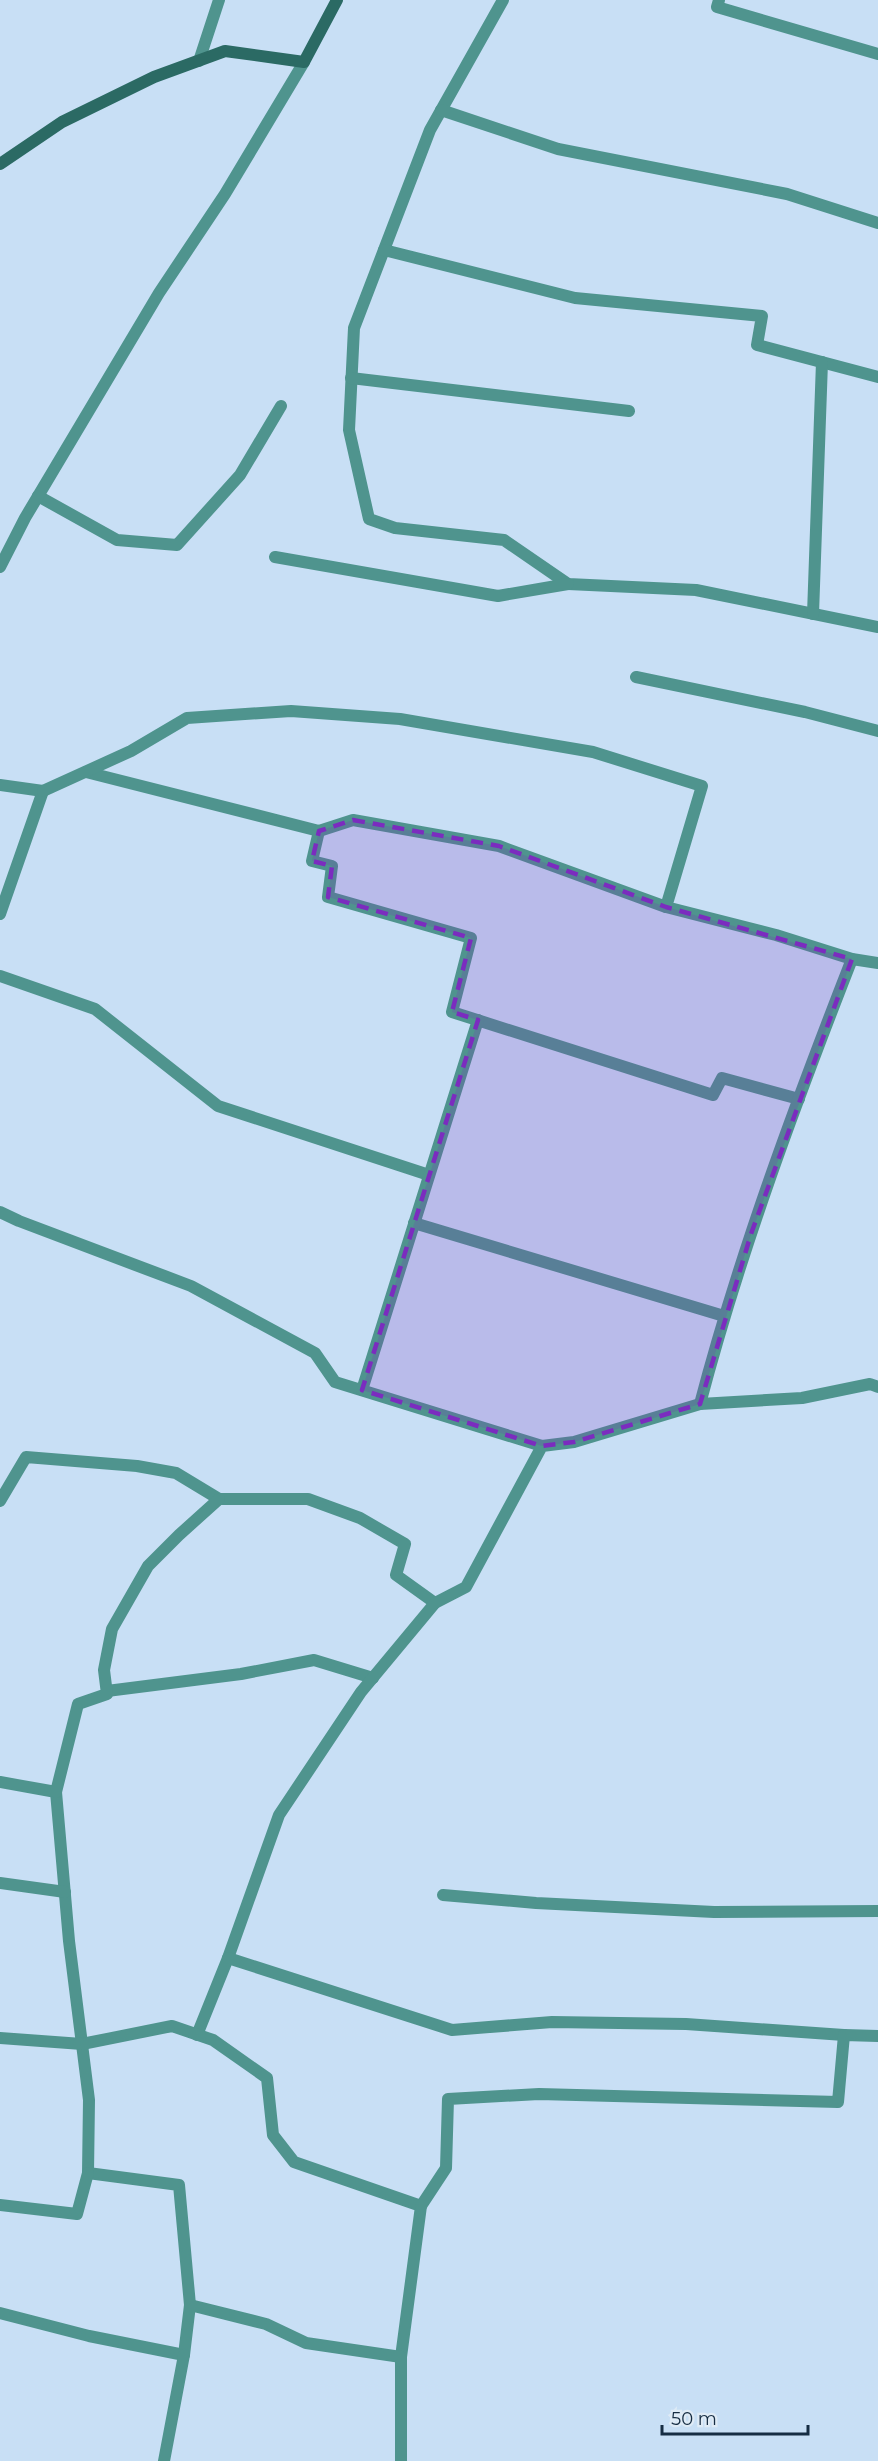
<svg xmlns="http://www.w3.org/2000/svg" width="878" height="2461" font-family="Montserrat,sans-serif">
  <style>
    .lines { fill: none; stroke-linecap: round; stroke-linejoin: round }
    .street { stroke: #4f948e; stroke-width: 12 }
    .secondary { stroke: #2b6a64; stroke-width: 12 }
    .marked { fill: #7b2cbf; fill-opacity: 0.2; stroke: #7b2cbf; stroke-width: 4.5; stroke-dasharray: 12 8; stroke-linejoin: round }
  </style>
  <rect width="100%" height="100%" fill="#c8dff5"/>
  <g class="lines">
    <g class="street">
      <path d="M503 0 430 130 354 328 349 430 369 519 395 528 504 540 568 584 696 590 878 627"/>
      <path d="M719 0 717 7 878 54"/>
      <path d="M199 61 219 0"/>
      <path d="M441 110 558 149 787 194 878 223"/>
      <path d="M384 250 575 298 762 316 757 345 878 377"/>
      <path d="M351 378 629 411"/>
      <path d="M38 496 117 540 177 545 240 475 281 406"/>
      <path d="M275 557 498 596 568 584"/>
      <path d="M0 567 25 518 159 293 225 194 304 62"/>
      <path d="M813 614 822 362"/>
      <path d="M636 677 805 712 878 731"/>
      <path d="M86 772 319 831 353 820 499 846 666 907"/>
      <path d="M0 785 43 791 0 914"/>
      <path d="M43 791 131 751 187 718 291 711 400 719 593 752 702 786 666 907 776 935 852 959 878 963"/>
      <path d="M319 831 312 861 332 866 328 897 471 938 452 1012 713 1095 722 1078 799 1099"/>
      <path d="M0 976 95 1009 218 1106 429 1175"/>
      <path d="M0 1212 19 1221 191 1286 315 1353 335 1382 542 1446"/>
      <path d="M414 1223 724 1316"/>
      <path d="M362 1390 478 1020"/>
      <path d="M700 1404C740 1252 795 1105 852 959"/>
      <path d="M0 1501 26 1457 137 1466 176 1473 219 1499H308L360 1518 405 1544 396 1575 435 1603"/>
      <path d="M107 1691 241 1674 314 1660 373 1678"/>
      <path d="M0 1782 56 1792 69 1941 89 2100 88 2173 179 2185 190 2305"/>
      <path d="M56 1792 78 1704 107 1694 104 1670 112 1629 148 1566 179 1535 219 1499"/>
      <path d="M0 1883 65 1892"/>
      <path d="M443 1895 536 1903 714 1912 878 1911"/>
      <path d="M228 1958 279 1815 361 1692 435 1603 466 1587 542 1446 574 1442 700 1404 802 1398 870 1384 878 1387"/>
      <path d="M197 2035 228 1958 452 2030 552 2022 686 2024 844 2035"/>
      <path d="M0 2038 82 2044 172 2026 213 2040 267 2078 273 2135 294 2162 421 2206 401 2357"/>
      <path d="M0 2205 77 2214 88 2173"/>
      <path d="M421 2206 446 2168 448 2099 539 2094 838 2102 844 2035 878 2036"/>
      <path d="M0 2313 89 2336 184 2355 190 2305 266 2324 306 2343 401 2357V2461"/>
      <path d="M164 2461 184 2355"/>
    </g>
    <path class="secondary" d="M0 164 62 122 154 77 225 51 304 62 337 0"/>
  </g>
  <path class="marked" d="M353 820 499 846 666 907 852 959 751 1234 700 1404 574 1442 542 1446 362 1390 478 1020 452 1012 471 938 328 897 332 866 312 861 319 831Z"/>
  <path d="M662 2425v9h146v-9" fill="none" stroke="#162d43" stroke-width="3"/>
  <text x="671" y="2425" font-size="18" fill="#162d43" stroke="#dfebf6" stroke-width="4.5" paint-order="stroke">50 m</text>
</svg>
